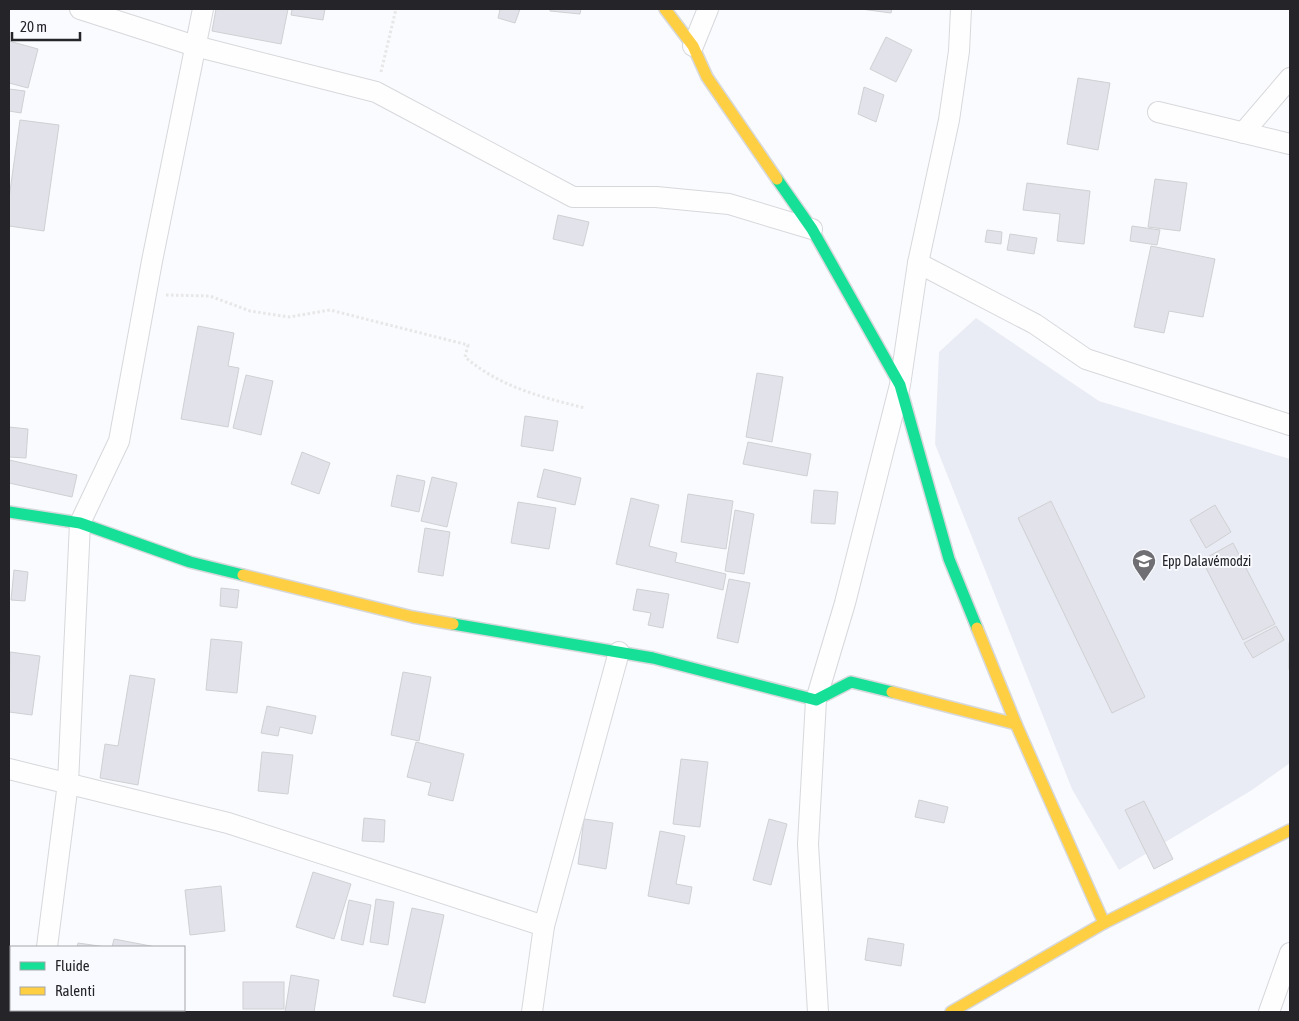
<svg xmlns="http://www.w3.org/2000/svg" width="1299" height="1021" font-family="'Asap Condensed',sans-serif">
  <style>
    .built { fill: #eaecf5 }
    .building { fill: #e2e3ea; stroke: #cfd0d3 }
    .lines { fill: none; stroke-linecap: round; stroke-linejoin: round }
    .street-casing { stroke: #d7d8db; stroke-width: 22 }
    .fast-casing { stroke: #d7d8db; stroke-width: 14 }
    .slow-casing { stroke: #d7d8db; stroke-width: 14 }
    .path { stroke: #e7e7e8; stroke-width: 3; stroke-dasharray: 2.5 2.5; stroke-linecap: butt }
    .street { stroke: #fefeff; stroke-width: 20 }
    .fast { stroke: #16e098; stroke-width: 11 }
    .slow { stroke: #ffcf43; stroke-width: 11 }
    .labels { text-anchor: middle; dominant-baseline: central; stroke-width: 4; stroke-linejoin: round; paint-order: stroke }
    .poi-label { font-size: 14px; fill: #252529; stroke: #f9faff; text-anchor: start }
  </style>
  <rect width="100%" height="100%" fill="#fafbfe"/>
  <path class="built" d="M976 318 1099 401 1290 459V763L1252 790 1119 870 1072 789 935 444 939 352Z"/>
  <g class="building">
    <path d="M216 9H288L281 44 212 31Z"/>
    <path d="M292 9H325L323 20 291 15Z"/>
    <path d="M496 9H520L515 23 498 18 500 10Z"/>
    <path d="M550 9H581L580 14 550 11Z"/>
    <path d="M861 9H892L891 13Z"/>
    <path d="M886 37 912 50 896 82 870 69Z"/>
    <path d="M9 41 38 49 28 88 9 83Z"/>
    <path d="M1078 78 1110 83 1098 150 1067 144Z"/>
    <path d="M864 87 884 95 876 122 858 114Z"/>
    <path d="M9 89 25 91 21 113 9 111Z"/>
    <path d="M20 120 59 125 44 231 9 226V198Z"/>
    <path d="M1155 179 1187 183 1180 231 1148 227Z"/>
    <path d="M1027 183 1090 191 1084 244 1057 241 1060 214 1023 210Z"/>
    <path d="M558 215 589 222 583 246 553 239Z"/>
    <path d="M1132 226 1160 230 1157 245 1130 241Z"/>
    <path d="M987 230 1002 232 1001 244 985 242Z"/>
    <path d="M1010 234 1037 238 1034 254 1007 250Z"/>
    <path d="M1151 246 1215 259 1203 317 1169 311 1164 333 1134 327Z"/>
    <path d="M198 326 234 333 228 366 239 368 228 427 181 419Z"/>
    <path d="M757 373 783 377 772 442 746 437Z"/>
    <path d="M246 375 273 381 261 435 233 428Z"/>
    <path d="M525 416 558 421 553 451 521 446Z"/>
    <path d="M9 427 28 429 26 458 9 457Z"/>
    <path d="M748 442 811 454 807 476 743 464Z"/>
    <path d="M302 452 330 463 319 494 291 484Z"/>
    <path d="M9 460 77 475 72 497 9 483Z"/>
    <path d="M544 469 581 478 575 505 537 497Z"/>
    <path d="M397 475 425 481 419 512 391 506Z"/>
    <path d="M432 477 457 483 447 527 421 521Z"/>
    <path d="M814 490 838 492 835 524 811 523Z"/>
    <path d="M688 494 733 501 726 549 681 542Z"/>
    <path d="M631 498 659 505 649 546 677 553 675 562 726 574 723 590 616 564Z"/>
    <path d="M1051 501 1145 697 1112 713 1018 518Z"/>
    <path d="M518 502 556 508 549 549 511 543Z"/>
    <path d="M1215 505 1231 532 1206 548 1190 520Z"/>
    <path d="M735 510 754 514 744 574 725 571Z"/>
    <path d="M425 528 450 532 443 576 418 572Z"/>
    <path d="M1233 543 1275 624 1243 640 1202 560Z"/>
    <path d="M14 570 28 572 25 601 11 600Z"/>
    <path d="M729 579 750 583 738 643 717 638Z"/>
    <path d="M221 588 239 590 237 608 220 606Z"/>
    <path d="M637 589 669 594 663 628 648 625 651 613 633 610Z"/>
    <path d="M1276 626 1284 640 1253 658 1244 643Z"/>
    <path d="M211 639 242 642 237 693 206 690Z"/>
    <rect x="1289" y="643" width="1" height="26"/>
    <path d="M10 652 40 656 32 715 9 712Z"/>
    <path d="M403 672 431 677 419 741 391 735Z"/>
    <path d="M130 675 155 679 138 785 100 778 105 744 118 746Z"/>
    <path d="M267 706 316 716 312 734 280 727 278 736 261 733Z"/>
    <path d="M416 742 464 754 453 801 428 795 431 783 407 777Z"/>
    <path d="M262 752 293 755 288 794 258 791Z"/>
    <path d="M681 759 708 762 700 827 673 824Z"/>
    <path d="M919 800 948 807 944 823 915 817Z"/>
    <path d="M1144 801 1173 859 1154 869 1125 810Z"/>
    <path d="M364 818 385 820 384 842 362 841Z"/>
    <path d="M584 819 613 823 606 869 578 864Z"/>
    <path d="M769 819 787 824 771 885 753 880Z"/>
    <path d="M660 831 685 836 676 884 692 887 689 904 648 896Z"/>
    <path d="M313 872 351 884 334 939 296 927Z"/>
    <path d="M221 886 225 931 190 935 185 890Z"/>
    <path d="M376 899 394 902 388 945 370 942Z"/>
    <path d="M349 900 371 905 363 945 341 940Z"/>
    <path d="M412 908 444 915 425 1003 393 996Z"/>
    <path d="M868 938 904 944 901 966 865 960Z"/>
    <path d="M114 939 156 947H112Z"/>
    <path d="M78 943 106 947H77Z"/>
    <path d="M291 975 319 980 314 1012H285Z"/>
    <rect x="243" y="982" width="41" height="27"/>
    <path d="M102 1010H127V1012H101Z"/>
  </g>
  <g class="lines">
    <g class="street-casing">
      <g id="street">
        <path d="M80 9 195 46 376 92 573 197H656L729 204 812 229"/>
        <path d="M693 46 708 9"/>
        <path d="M1158 112 1290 144"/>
        <path d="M1243 133 1290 78"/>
        <path d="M918 263 1035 324 1086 359 1290 425"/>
        <path d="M9 769 228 823 544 926"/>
        <path d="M47 947 68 783 80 523 119 441 152 261 203 9"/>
        <path d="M38 1012V1010"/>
        <path d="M532 1012 544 926 619 652"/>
        <path d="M818 1012 808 844 816 700 845 603 900 385 918 263 949 120 959 51 961 9"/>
        <path d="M1269 1012 1290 953"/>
      </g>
    </g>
    <g class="fast-casing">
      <g id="fast">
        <path d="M777 179 812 229 900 385 949 559 977 628"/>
        <path d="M9 512 80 523 190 562 243 575"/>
        <path d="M453 624 653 658 816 700 851 682 892 692"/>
      </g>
    </g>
    <g class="slow-casing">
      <g id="slow">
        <path d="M665 9 693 46 707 77 777 179"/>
        <path d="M243 575 413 617 453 624"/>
        <path d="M977 628 1016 724 1104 923"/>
        <path d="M892 692 1016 724"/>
        <path d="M951 1012 1104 923 1290 830"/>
      </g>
    </g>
    <g class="path">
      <path d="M381 72 396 9"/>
      <path d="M166 295 210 296 250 311 289 317 330 310 468 345 465 357C500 387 541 397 585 408"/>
    </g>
    <use href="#street" class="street"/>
    <use href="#fast" class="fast"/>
    <use href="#slow" class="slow"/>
  </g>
  <defs>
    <g id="school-pin" transform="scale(1.25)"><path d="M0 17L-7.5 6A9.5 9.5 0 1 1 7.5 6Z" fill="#707074" stroke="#f9faff"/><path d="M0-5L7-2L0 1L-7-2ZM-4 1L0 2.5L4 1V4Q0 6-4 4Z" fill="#fff"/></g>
  </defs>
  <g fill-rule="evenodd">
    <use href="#school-pin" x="1144" y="561"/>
  </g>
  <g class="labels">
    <g class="poi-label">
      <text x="1162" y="561">Epp Dalavémodzi</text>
    </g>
  </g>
  <rect width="1299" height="1021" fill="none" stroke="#252529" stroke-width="20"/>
  <rect x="10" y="946" width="175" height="65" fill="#f9faff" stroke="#a4a5a9"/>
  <rect x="20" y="962" width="25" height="8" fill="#16e098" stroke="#a4a5a9"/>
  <text x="55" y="971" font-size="15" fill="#252529">Fluide</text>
  <rect x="20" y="987" width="25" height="8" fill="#ffcf43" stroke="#a4a5a9"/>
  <text x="55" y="996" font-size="15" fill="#252529">Ralenti</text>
  <path d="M12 32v8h68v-8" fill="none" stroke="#252529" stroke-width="2.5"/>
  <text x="20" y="32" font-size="15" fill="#252529" stroke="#f9faff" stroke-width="4" paint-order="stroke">20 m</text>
</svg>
